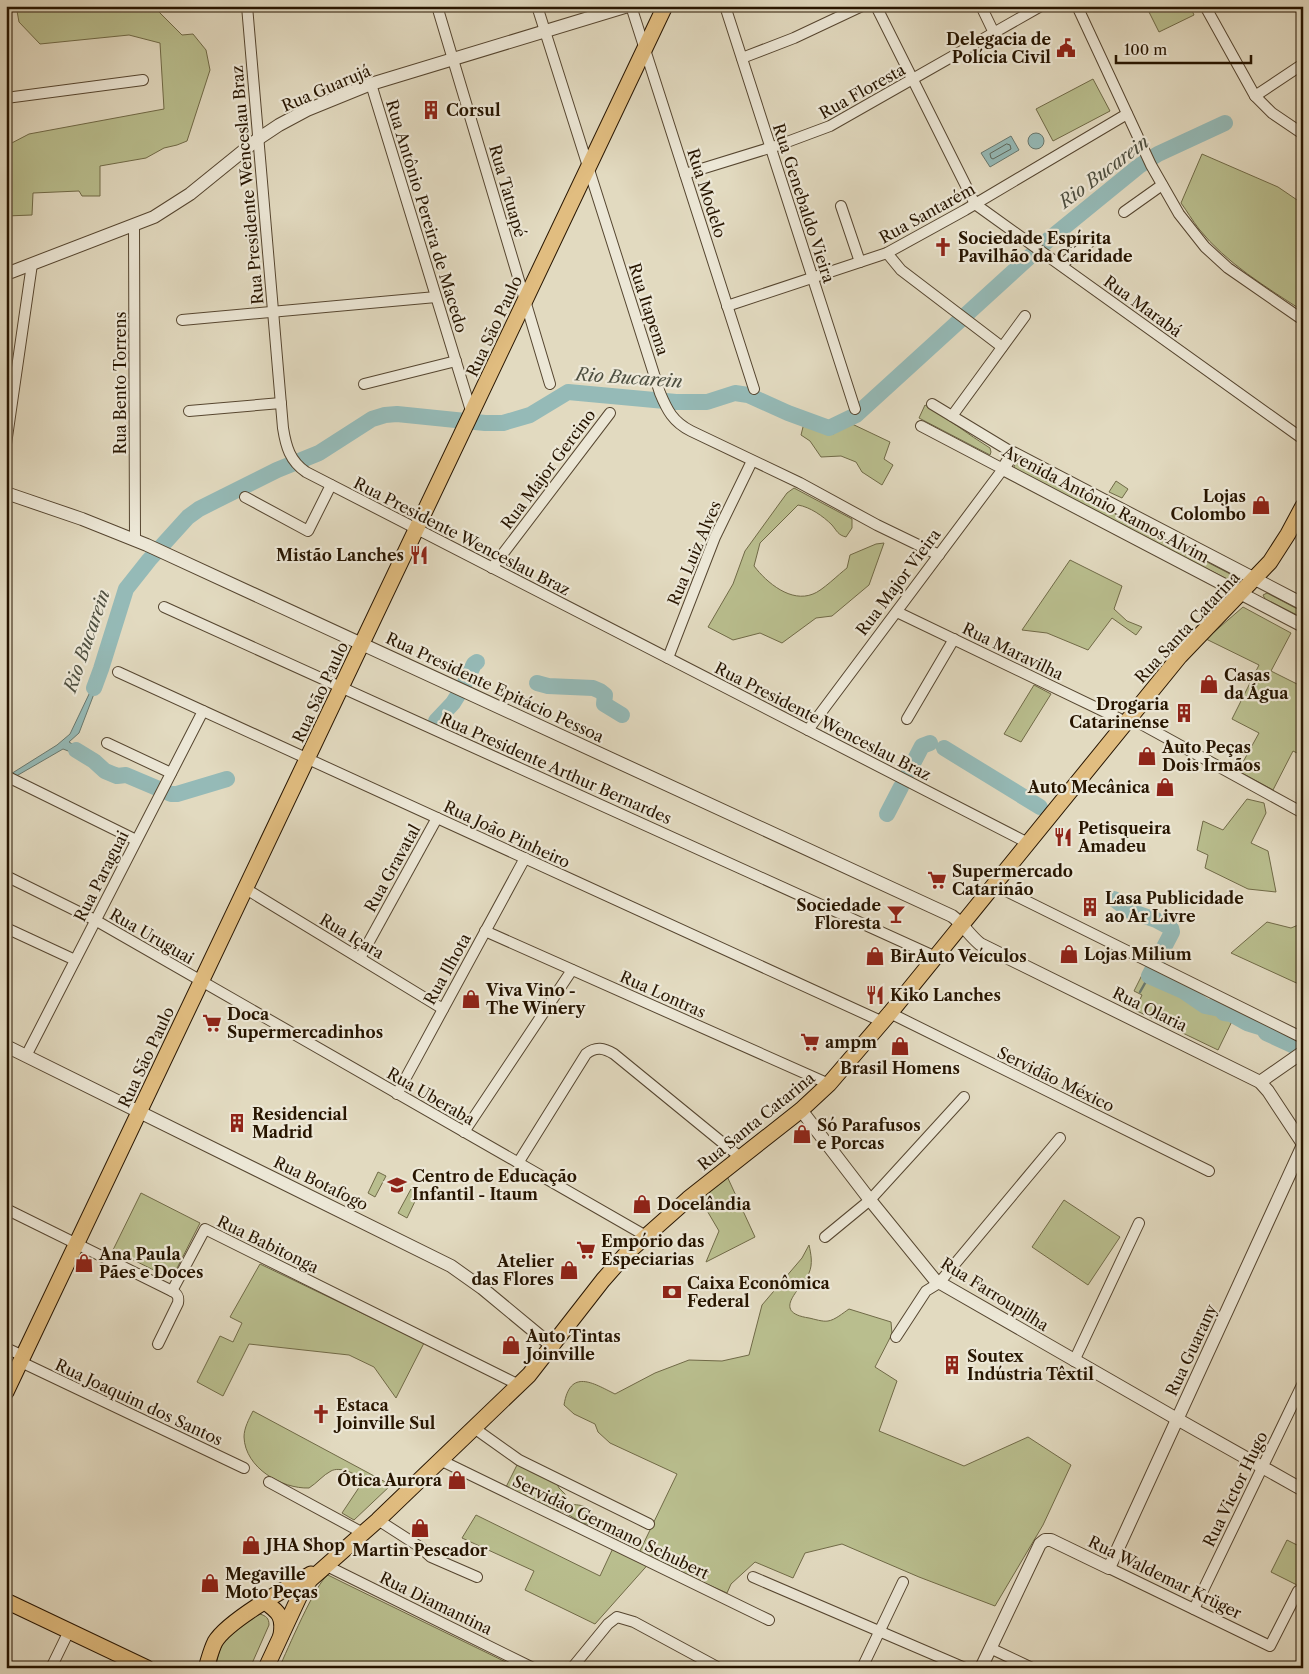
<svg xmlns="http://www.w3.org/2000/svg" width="1309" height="1674" font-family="'Libre Caslon Text',serif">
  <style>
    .green { fill: #b9be8e; stroke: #706a47 }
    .water { fill: #95bab7; stroke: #69786e }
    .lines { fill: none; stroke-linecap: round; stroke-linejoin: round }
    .shore { stroke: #5e685c; stroke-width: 1 }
    .stream { stroke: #69786e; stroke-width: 2.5 }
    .river { stroke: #95bab7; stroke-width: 16 }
    .minor-casing { stroke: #564630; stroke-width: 12 }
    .tertiary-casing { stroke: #564630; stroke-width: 14 }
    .primary-casing { stroke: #271500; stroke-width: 17 }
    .minor { stroke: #ece7d6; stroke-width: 10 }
    .tertiary { stroke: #ece7d6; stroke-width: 12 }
    .primary { stroke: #e1bd80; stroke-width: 15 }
    .labels { text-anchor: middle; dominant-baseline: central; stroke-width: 4.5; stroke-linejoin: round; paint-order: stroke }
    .poi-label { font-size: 16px; font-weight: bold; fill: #271500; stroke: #ece7d6; text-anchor: start }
    .street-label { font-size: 16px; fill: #271500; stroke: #ece7d6 }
    .water-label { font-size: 18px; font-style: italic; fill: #4e4f40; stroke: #ece7d6 }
  </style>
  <rect width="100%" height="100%" fill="#e2dac0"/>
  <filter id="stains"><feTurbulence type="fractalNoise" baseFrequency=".004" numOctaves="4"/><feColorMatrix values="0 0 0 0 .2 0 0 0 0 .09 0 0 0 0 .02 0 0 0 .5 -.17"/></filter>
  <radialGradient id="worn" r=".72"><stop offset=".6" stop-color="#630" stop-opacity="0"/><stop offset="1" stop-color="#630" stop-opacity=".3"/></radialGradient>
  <g class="green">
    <path d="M55 6H153L182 35 193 34 206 50 210 70 187 141 177 145 164 148 146 158 100 166V196H82L79 191 33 193 32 215 6 216V146L29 134 164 109 160 43 129 35 40 44 19 22 17 11Z"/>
    <path d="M1146 6H1190L1194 15 1159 32Z"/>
    <path d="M1093 79 1110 111 1053 141 1036 109Z"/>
    <path d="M1202 154 1278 187 1303 204V311C1266 287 1226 263 1199 229 1192 220 1187 211 1181 203Z"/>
    <path d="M925 405C948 418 967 434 990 448L991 452 990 455 919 418Z"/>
    <path d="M804 423 833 434 850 423 890 442 884 459 893 465 882 485 862 472 856 462 841 456 821 457 810 441 801 435Z"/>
    <path d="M1015 463H1018L1230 574 1231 578 1227 579 1015 469 1014 467Z"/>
    <path d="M1116 481 1128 489 1122 498 1109 492Z"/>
    <path d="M794 488 852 519V528L846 537C838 535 837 531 832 525 823 516 810 507 798 505L760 543 754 566C767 583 791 603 813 594 822 591 839 574 847 568L850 555 876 544 884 543 869 585 832 616 816 618 782 643 760 633 733 640 708 627 733 584 745 551 787 493Z"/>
    <path d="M1070 560 1122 586 1114 609 1127 621 1142 627 1136 635 1112 618 1088 650 1047 633 1022 630Z"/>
    <path d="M1267 593 1303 612V618L1265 599 1263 595Z"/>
    <path d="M1243 607 1291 633 1271 671 1303 687V756L1293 751 1273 790 1238 771 1259 733 1232 719 1259 665 1206 639Z"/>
    <path d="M1034 685 1051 694 1021 742 1004 734Z"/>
    <path d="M1247 799 1264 803 1266 813 1251 843 1268 851 1276 892 1248 889 1205 868 1208 855 1197 850 1203 821 1223 830Z"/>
    <path d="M1267 922 1291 928 1303 923V986L1231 953Z"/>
    <path d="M1145 969 1236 1013 1218 1050 1135 1010 1142 995 1134 991Z"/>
    <path d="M378 1172 386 1176 375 1197 368 1193Z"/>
    <path d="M726 1174 755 1237 706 1262 719 1231 699 1197Z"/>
    <path d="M411 1189 419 1193 407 1218 398 1213Z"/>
    <path d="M141 1193 200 1223 173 1276 170 1278 113 1250Z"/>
    <path d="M1064 1200 1120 1237 1088 1285 1032 1247Z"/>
    <path d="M809 1245C811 1254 813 1264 809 1273 803 1288 769 1312 809 1318 814 1319 823 1322 828 1321 835 1320 843 1313 849 1309L891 1322 892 1334 875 1367 897 1381 879 1431 964 1466 1028 1437 1071 1465 1043 1525 995 1606 919 1577 842 1544 805 1553 793 1578 755 1562 731 1584 727 1593 652 1560 595 1624 525 1590 534 1571 462 1538 476 1515 600 1576 614 1546 637 1557 677 1474 610 1443 598 1432 595 1424 574 1414 564 1405C570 1368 593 1383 615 1394L655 1373 689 1360 722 1361 749 1355 762 1305 802 1258Z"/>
    <path d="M260 1264 424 1343 396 1398 374 1367 349 1355 249 1344 223 1396 197 1382 220 1336 233 1342 242 1323 230 1317Z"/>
    <path d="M253 1411 391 1485 354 1520 342 1513 364 1480C356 1474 340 1466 331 1471 323 1475 317 1483 309 1488 282 1489 245 1468 244 1437 244 1428 249 1419 253 1411Z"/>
    <path d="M518 1463 555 1480 559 1488 565 1494V1501L567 1503C581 1507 588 1502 594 1518L601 1519 591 1525 582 1523 564 1512 553 1510 506 1487Z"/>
    <path d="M1287 1540 1303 1548V1588L1271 1572Z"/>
    <path d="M328 1575 344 1583 518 1668H279C287 1651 316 1582 328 1575Z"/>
    <path d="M260 1614C266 1616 269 1618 269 1625L250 1668H216C220 1636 230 1634 255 1616Z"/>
  </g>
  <g class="water">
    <circle cx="1036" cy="141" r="8"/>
    <path d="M1011 136 1019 150 990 167 981 153Z"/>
    <path d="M101 669 102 673 79 733 69 742 81 749 94 761 63 749 6 782V777L57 745 70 734Z"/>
  </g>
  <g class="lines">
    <path class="shore" d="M1007 144 1010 145 1011 149 993 159 991 158 990 154Z"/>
    <path class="stream" d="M1140 992 1149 976"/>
    <g class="river">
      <path d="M537 683 548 686 593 688 600 691 605 695 604 704 622 715"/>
      <path d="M464 685 474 664 477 662"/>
      <path d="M94 688 101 669 126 589 149 560 188 517 199 509 277 470 319 453 372 419 385 415 397 414 485 423H503L530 415 568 392 676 402H707L735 393 748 395 788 413 829 428 856 415 1047 241 1139 166 1158 154 1225 123"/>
      <path d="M436 721 453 703 458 695"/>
      <path d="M944 748 1040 807"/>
      <path d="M76 750 94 761 105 771 117 776 126 775 171 794H177L227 779"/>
      <path d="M909 771 922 746 930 743"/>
      <path d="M887 814 901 787"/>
      <path d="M1114 899 1130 911 1156 920 1171 928 1172 932 1149 976 1183 991 1205 1006 1220 1009 1224 1013 1231 1014 1247 1023 1263 1028 1266 1033 1303 1050"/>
    </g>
    <g class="minor-casing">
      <g id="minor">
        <path d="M247 6 283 428C286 447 290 461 306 472L1028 843"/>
        <path d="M437 6 550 384"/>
        <path d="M537 6 660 393C667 410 673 422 691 431L800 483 877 525 939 555"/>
        <path d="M631 6 754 389"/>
        <path d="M725 6 855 409"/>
        <path d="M876 6 975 204 1303 439"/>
        <path d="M981 6 994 33"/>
        <path d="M1077 6 1151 165 1179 214 1205 247 1228 268 1303 320"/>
        <path d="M1205 6 1255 96 1272 113 1303 134"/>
        <path d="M742 58 794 38 862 6"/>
        <path d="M371 84 472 414"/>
        <path d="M1255 96 1303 64"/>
        <path d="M6 98 143 80"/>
        <path d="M685 174 779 145 830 126 1041 6"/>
        <path d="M841 206 860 262"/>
        <path d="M1124 212 1162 185"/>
        <path d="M134 225 135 540"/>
        <path d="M887 253 901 270 1002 347"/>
        <path d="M1061 265 1091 241"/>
        <path d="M727 306 887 253 965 210 1127 114"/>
        <path d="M182 320 436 297"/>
        <path d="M364 384 456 361"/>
        <path d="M932 404 1013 453"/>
        <path d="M189 411 281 403"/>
        <path d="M952 416 1025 316"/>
        <path d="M6 444 32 264"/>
        <path d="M245 497 308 531 331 485"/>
        <path d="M492 568 610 413"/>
        <path d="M164 607 936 957"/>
        <path d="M897 612 1126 722H1135L1143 725 1303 813"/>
        <path d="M668 658 715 537 752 461"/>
        <path d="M118 672 883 1022"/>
        <path d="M907 719 954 639"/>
        <path d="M808 730 1003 469 921 426"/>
        <path d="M107 743 171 773"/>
        <path d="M6 776 136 840"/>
        <path d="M6 876 95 920 646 1236"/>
        <path d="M994 885 1303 1038"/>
        <path d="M246 889 443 1009"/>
        <path d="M6 928 75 960"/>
        <path d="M485 931 829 1084"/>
        <path d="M360 958 437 818"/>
        <path d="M890 1013 1209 1171"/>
        <path d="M26 1056 203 711"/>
        <path d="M397 1094 525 858"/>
        <path d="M464 1132 572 970"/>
        <path d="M518 1163 586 1054C596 1046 604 1048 614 1054L740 1157"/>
        <path d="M6 1209 172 1291 205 1229 519 1385"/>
        <path d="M825 1237 870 1200 964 1097"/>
        <path d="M896 1337 926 1291 939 1283 1060 1138"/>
        <path d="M158 1344 178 1303C179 1297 178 1294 172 1291"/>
        <path d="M6 1348 23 1356"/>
        <path d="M1074 1361 1139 1223"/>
        <path d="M21 1362 244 1468"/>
        <path d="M474 1428 519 1460 649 1524"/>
        <path d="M440 1460 769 1620"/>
        <path d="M269 1482 363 1533"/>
        <path d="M378 1520 420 1547 431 1557 477 1577"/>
        <path d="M325 1565 533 1668"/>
        <path d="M1109 1568 1270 1646 1298 1591"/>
        <path d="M753 1577 965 1668"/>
        <path d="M1194 1609 1303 1383"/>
        <path d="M990 1648 1032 1668"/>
        <path d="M51 1668 69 1631"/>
        <path d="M572 1668 608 1624 617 1617 634 1622 719 1668"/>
        <path d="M862 1668 903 1582"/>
      </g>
    </g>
    <g class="tertiary-casing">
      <g id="tertiary">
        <path d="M6 274 154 217 190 194 258 139 279 125 307 110 371 84 628 6"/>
        <path d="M6 493 82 519 147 545 952 916C963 924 969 935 980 944L1260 1082 1268 1091 1303 1144"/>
        <path d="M1303 604 1013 453 1003 469 1303 626"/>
        <path d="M6 1046 451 1266 482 1288 552 1346"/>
        <path d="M1260 1082 1303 1052"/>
        <path d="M801 1110 870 1200 935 1280 1177 1419 1303 1490"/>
        <path d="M981 1668 1040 1544 1045 1540H1051L1109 1568 1303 1145"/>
      </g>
    </g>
    <g class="primary-casing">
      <g id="primary">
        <path d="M6 1392 665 6"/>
        <path d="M6 1601 147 1668"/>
        <path d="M265 1602C279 1612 284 1617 281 1635"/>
        <path d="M206 1668C209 1659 211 1650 215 1642 227 1621 288 1587 311 1574"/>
        <path d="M266 1668 300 1595 310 1580 378 1520 529 1375 603 1280 626 1254 688 1199 801 1110 829 1084 890 1013 1180 656 1270 562 1288 534 1303 506"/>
      </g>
    </g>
    <use href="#minor" class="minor"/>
    <use href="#tertiary" class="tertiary"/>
    <use href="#primary" class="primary"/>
  </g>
  <defs>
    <g id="civic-bare" transform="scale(1.5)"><path d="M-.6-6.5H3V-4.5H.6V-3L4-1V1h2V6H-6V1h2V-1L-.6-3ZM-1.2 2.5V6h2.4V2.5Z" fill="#8f2418" stroke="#ece7d6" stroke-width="2.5" paint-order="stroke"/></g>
    <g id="building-bare" transform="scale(1.5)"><path d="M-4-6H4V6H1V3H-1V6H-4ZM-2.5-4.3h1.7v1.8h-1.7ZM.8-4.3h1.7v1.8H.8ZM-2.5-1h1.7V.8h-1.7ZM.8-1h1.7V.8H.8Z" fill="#8f2418" stroke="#ece7d6" stroke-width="2.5" paint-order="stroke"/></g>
    <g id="church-bare" transform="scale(1.5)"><path d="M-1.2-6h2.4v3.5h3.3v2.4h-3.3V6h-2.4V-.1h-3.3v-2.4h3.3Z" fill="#8f2418" stroke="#ece7d6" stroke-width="2.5" paint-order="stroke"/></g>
    <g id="shop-bare" transform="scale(1.5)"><path d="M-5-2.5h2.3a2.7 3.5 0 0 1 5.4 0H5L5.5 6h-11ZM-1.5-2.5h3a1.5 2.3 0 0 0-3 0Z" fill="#8f2418" stroke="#ece7d6" stroke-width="2.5" paint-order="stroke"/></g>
    <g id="restaurant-bare" transform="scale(1.5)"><path d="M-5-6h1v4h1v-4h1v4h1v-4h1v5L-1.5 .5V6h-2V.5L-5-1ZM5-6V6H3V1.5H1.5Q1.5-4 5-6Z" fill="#8f2418" stroke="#ece7d6" stroke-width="2.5" paint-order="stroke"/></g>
    <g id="supermarket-bare" transform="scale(1.5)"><path d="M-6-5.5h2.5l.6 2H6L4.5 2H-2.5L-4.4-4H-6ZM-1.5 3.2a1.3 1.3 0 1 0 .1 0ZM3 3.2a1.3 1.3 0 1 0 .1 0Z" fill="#8f2418" stroke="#ece7d6" stroke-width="2.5" paint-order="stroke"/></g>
    <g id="bar-bare" transform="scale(1.5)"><path d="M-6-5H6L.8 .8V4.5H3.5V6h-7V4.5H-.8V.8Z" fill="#8f2418" stroke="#ece7d6" stroke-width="2.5" paint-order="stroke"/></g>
    <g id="school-bare" transform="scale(1.5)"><path d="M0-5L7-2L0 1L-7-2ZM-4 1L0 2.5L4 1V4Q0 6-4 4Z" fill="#8f2418" stroke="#ece7d6" stroke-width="2.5" paint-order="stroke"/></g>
    <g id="bank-bare" transform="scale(1.5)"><path d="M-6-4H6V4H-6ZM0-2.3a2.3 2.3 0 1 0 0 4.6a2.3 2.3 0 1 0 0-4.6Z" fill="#8f2418" stroke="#ece7d6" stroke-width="2.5" paint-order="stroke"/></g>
  </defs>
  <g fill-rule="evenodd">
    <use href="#civic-bare" x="1066" y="48"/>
    <use href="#building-bare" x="431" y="110"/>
    <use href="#church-bare" x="943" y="247"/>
    <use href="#shop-bare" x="1261" y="505"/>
    <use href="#restaurant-bare" x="419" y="555"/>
    <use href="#shop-bare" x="1209" y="684"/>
    <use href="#building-bare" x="1184" y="713"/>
    <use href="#shop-bare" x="1147" y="756"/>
    <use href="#shop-bare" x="1165" y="787"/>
    <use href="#restaurant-bare" x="1063" y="837"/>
    <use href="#supermarket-bare" x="937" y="880"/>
    <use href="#building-bare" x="1090" y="907"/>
    <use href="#bar-bare" x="896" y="914"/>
    <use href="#shop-bare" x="1069" y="954"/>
    <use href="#shop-bare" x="875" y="956"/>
    <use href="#restaurant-bare" x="875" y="995"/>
    <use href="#shop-bare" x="471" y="999"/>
    <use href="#supermarket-bare" x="212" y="1023"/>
    <use href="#supermarket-bare" x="810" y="1042"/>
    <use href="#shop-bare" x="900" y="1046"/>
    <use href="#building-bare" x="237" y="1123"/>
    <use href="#shop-bare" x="802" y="1134"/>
    <use href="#school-bare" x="397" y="1185"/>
    <use href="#shop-bare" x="642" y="1204"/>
    <use href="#supermarket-bare" x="586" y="1250"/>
    <use href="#shop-bare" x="84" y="1263"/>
    <use href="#shop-bare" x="569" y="1270"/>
    <use href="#bank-bare" x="672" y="1292"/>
    <use href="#shop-bare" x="511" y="1345"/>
    <use href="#building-bare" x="952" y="1365"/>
    <use href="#church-bare" x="321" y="1414"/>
    <use href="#shop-bare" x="457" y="1480"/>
    <use href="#shop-bare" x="420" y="1528"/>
    <use href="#shop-bare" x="251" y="1545"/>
    <use href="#shop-bare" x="210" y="1583"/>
  </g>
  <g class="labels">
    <g class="poi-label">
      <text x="1051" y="39" text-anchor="end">Delegacia de<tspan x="1051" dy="18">Polícia Civil</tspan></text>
      <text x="446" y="110">Corsul</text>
      <text x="958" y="238">Sociedade Espírita<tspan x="958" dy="18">Pavilhão da Caridade</tspan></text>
      <text x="1246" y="496" text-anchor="end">Lojas<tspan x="1246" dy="18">Colombo</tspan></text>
      <text x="404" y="555" text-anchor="end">Mistão Lanches</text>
      <text x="1224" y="675">Casas<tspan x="1224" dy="18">da Água</tspan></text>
      <text x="1169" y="704" text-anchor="end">Drogaria<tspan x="1169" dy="18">Catarinense</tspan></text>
      <text x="1162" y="747">Auto Peças<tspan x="1162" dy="18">Dois Irmãos</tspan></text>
      <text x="1150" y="787" text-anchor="end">Auto Mecânica</text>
      <text x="1078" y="828">Petisqueira<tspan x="1078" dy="18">Amadeu</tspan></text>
      <text x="952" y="871">Supermercado<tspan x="952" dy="18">Catarinão</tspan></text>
      <text x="1105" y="898">Lasa Publicidade<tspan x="1105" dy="18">ao Ar Livre</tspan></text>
      <text x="881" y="905" text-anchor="end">Sociedade<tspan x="881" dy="18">Floresta</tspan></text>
      <text x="1084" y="954">Lojas Milium</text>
      <text x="890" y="956">BirAuto Veículos</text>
      <text x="486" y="990">Viva Vino -<tspan x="486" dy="18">The Winery</tspan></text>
      <text x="890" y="995">Kiko Lanches</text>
      <text x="227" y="1014">Doca<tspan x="227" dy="18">Supermercadinhos</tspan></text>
      <text x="825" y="1042">ampm</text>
      <text x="900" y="1068" text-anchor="middle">Brasil Homens</text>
      <text x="252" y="1114">Residencial<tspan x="252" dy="18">Madrid</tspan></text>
      <text x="817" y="1125">Só Parafusos<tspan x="817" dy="18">e Porcas</tspan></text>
      <text x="412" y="1176">Centro de Educação<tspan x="412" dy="18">Infantil - Itaum</tspan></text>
      <text x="657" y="1204">Docelândia</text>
      <text x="601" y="1241">Empório das<tspan x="601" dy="18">Especiarias</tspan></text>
      <text x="99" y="1254">Ana Paula<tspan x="99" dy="18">Pães e Doces</tspan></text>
      <text x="554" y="1261" text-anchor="end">Atelier<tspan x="554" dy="18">das Flores</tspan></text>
      <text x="687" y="1283">Caixa Econômica<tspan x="687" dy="18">Federal</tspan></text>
      <text x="526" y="1336">Auto Tintas<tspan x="526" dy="18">Joinville</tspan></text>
      <text x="967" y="1356">Soutex<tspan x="967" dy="18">Indústria Têxtil</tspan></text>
      <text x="336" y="1405">Estaca<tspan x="336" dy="18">Joinville Sul</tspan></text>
      <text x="442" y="1480" text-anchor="end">Ótica Aurora</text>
      <text x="266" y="1545">JHA Shop</text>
      <text x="420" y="1550" text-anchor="middle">Martin Pescador</text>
      <text x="225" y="1574">Megaville<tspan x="225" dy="18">Moto Peças</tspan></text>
    </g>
    <g class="street-label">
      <text transform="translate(326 88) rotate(-23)">Rua Guarujá</text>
      <text transform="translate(862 91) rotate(-29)">Rua Floresta</text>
      <text transform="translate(247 185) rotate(-95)">Rua Presidente Wenceslau Braz</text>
      <text transform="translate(508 191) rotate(74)">Rua Tatuapé</text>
      <text transform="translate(707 193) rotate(72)">Rua Modelo</text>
      <text transform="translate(804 203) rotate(72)">Rua Genebaldo Vieira</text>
      <text transform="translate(927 213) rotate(-29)">Rua Santarém</text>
      <text transform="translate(427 216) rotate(73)">Rua Antônio Pereira de Macedo</text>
      <text transform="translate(1143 306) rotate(36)">Rua Marabá</text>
      <text transform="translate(649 309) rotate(72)">Rua Itapema</text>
      <text transform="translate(494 326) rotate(-65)">Rua São Paulo</text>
      <text transform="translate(120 383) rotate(-90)">Rua Bento Torrens</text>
      <text transform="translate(548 469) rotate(-53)">Rua Major Gercino</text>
      <text transform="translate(1106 504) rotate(28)">Avenida Antônio Ramos Alvim</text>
      <text transform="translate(462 536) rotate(27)">Rua Presidente Wenceslau Braz</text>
      <text transform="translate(694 553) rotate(-67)">Rua Luiz Alves</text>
      <text transform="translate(898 582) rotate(-53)">Rua Major Vieira</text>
      <text transform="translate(1187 627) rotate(-47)">Rua Santa Catarina</text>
      <text transform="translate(1013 651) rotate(26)">Rua Maravilha</text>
      <text transform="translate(495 687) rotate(25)">Rua Presidente Epitácio Pessoa</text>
      <text transform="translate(320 692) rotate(-65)">Rua São Paulo</text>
      <text transform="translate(823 721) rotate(27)">Rua Presidente Wenceslau Braz</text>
      <text transform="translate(556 768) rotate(24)">Rua Presidente Arthur Bernardes</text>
      <text transform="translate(507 834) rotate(25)">Rua João Pinheiro</text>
      <text transform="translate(392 868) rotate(-61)">Rua Gravatal</text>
      <text transform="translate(101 876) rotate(-63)">Rua Paraguai</text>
      <text transform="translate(152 936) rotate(30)">Rua Uruguai</text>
      <text transform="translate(352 936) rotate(31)">Rua Içara</text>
      <text transform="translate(447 969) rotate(-61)">Rua Ilhota</text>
      <text transform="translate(663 994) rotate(24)">Rua Lontras</text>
      <text transform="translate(1150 1009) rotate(26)">Rua Olaria</text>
      <text transform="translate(146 1057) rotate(-65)">Rua São Paulo</text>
      <text transform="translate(1056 1079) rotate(26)">Servidão México</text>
      <text transform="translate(431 1096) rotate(30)">Rua Uberaba</text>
      <text transform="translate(756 1121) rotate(-39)">Rua Santa Catarina</text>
      <text transform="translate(321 1183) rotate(26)">Rua Botafogo</text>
      <text transform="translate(268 1244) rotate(26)">Rua Babitonga</text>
      <text transform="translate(995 1294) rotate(32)">Rua Farroupilha</text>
      <text transform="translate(1191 1350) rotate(-65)">Rua Guarany</text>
      <text transform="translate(139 1402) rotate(25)">Rua Joaquim dos Santos</text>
      <text transform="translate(1235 1489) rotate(-64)">Rua Victor Hugo</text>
      <text transform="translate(611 1527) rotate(26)">Servidão Germano Schubert</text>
      <text transform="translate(1165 1577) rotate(26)">Rua Waldemar Krüger</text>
      <text transform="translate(436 1603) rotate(26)">Rua Diamantina</text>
    </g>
    <g class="water-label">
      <text transform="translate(1104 172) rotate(-37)">Rio Bucarein</text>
      <text transform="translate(629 378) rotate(4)">Rio Bucarein</text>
      <text transform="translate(87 641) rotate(-71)">Rio Bucarein</text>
    </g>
  </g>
  <rect width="1309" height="1674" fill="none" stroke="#e2dac0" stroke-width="25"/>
  <rect x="8" y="8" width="1294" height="1659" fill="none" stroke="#271500" stroke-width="2.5"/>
  <rect x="12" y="12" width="1284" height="1649" fill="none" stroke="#271500"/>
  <path d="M1116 55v8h135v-8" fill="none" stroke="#271500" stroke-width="2.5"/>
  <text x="1124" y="55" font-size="15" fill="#271500" stroke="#ece7d6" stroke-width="4" paint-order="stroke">100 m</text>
  <rect width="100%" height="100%" filter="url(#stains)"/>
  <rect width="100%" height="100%" fill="url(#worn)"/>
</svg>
